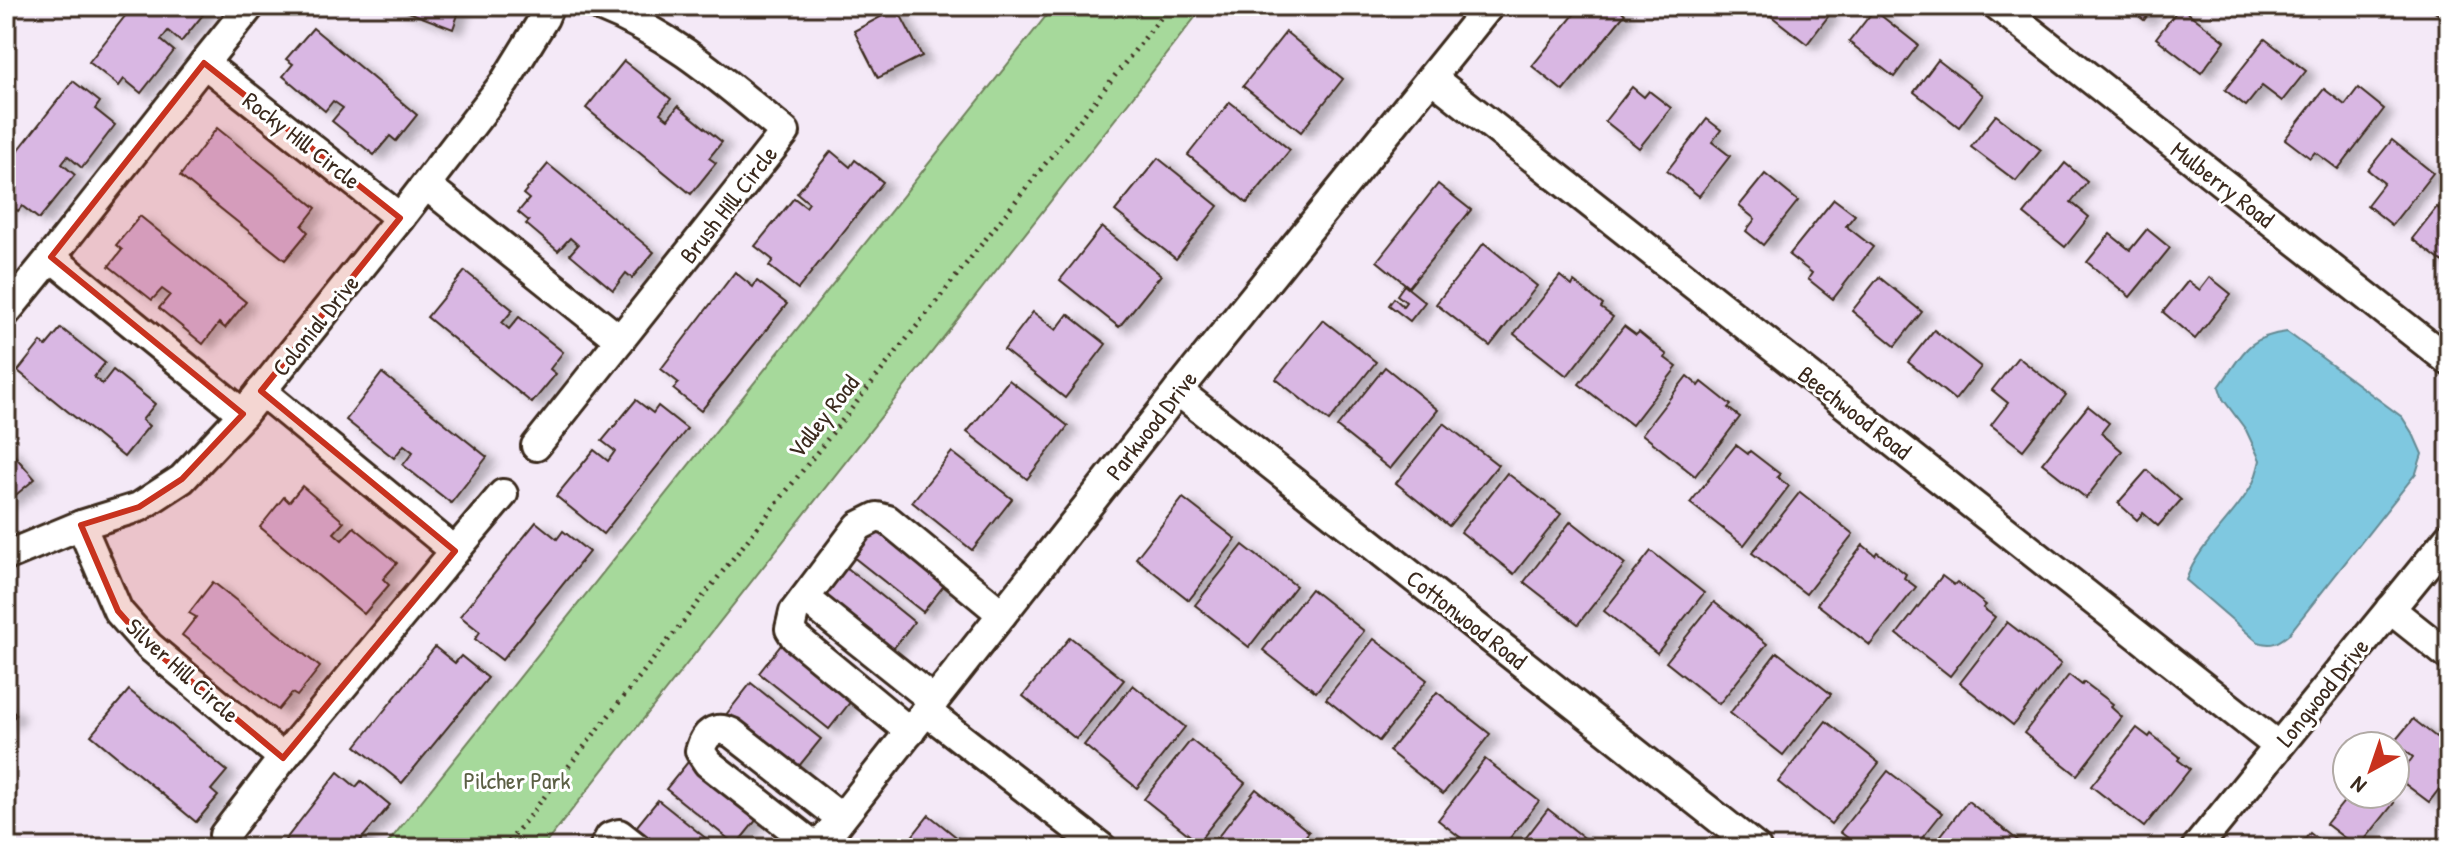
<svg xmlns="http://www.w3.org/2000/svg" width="2455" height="854" font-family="'Patrick Hand',sans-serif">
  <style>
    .green { fill: #a6d99b; stroke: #70825c; stroke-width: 2 }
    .water { fill: #7fc8e0; stroke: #648992; stroke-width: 2 }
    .building { fill: #d9b7e3; stroke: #3b2a1e; stroke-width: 2; filter: url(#shadow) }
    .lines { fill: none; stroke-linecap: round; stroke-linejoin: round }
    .minor-casing { stroke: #3b2a1e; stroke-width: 34 }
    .path { stroke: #3b2a1e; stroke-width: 5; stroke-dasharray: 2 6; stroke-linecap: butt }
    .minor { stroke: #fff; stroke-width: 28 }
    .marked { fill: #c8321e; fill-opacity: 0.2; stroke: #c8321e; stroke-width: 6; stroke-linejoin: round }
    .labels { text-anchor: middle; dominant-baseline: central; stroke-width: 6; stroke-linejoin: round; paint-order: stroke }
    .street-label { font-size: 24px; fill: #3b2a1e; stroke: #fff }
    .park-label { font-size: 24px; fill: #5b5f44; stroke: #fff }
  </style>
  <defs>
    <filter id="shadow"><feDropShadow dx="9" dy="5" stdDeviation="4" flood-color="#0004"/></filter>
  </defs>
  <rect width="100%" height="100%" fill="#f4e9f7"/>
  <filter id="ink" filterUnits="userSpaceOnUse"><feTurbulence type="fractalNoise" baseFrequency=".0125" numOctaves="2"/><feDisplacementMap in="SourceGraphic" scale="16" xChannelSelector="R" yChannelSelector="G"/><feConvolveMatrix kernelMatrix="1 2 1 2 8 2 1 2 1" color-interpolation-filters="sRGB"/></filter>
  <g filter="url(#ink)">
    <path class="green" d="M1054 6H1204L542 848H384Z"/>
    <path class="water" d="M2287 332 2402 417 2414 436 2422 454 2416 473 2288 635C2277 644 2271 646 2258 642L2186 580C2200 542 2234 518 2252 485 2256 477 2258 468 2260 460L2246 430 2223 399 2219 387C2242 356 2245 337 2287 332Z"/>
    <g class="building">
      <path d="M133 6H210L181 42 168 31 161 40 174 51 141 93 124 79 119 86 89 62Z"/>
      <path d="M393 6H461L453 29Z"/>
      <path d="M1581 6H1616L1625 14 1563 91 1532 66Z"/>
      <path d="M1770 6H1819L1830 14 1807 44 1766 12Z"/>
      <path d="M2125 6H2155L2144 20Z"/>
      <path d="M2427 6H2449V23Z"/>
      <path d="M2180 7 2225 41 2201 73 2156 38Z"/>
      <path d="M897 8 922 56 878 78 854 31Z"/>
      <path d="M1874 10 1918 45 1894 77 1849 42Z"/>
      <path d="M313 28 417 115 396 141 390 136 374 155 332 121 343 108 333 101 325 111 283 76 293 64 286 59Z"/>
      <path d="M1286 32 1343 79 1301 132 1243 86Z"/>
      <path d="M2265 39 2306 71 2282 101 2262 86 2246 106 2225 90Z"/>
      <path d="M1938 60 1983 95 1959 127 1914 92Z"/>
      <path d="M624 61 671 99 660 113 668 119 678 106 722 142 709 158 716 163 691 194 586 108Z"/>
      <path d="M73 81 100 102 95 109 115 125 82 168 68 156 62 164 75 175 39 219 22 206 18 211 6 201V166Z"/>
      <path d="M1632 87 1644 97 1649 91 1671 108 1639 148 1605 121Z"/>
      <path d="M2358 88 2384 109 2338 169 2315 152 2310 158 2285 139 2324 89 2345 105Z"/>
      <path d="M1230 102 1290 150 1247 203 1188 155Z"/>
      <path d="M1996 115 2041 150 2016 181 1971 147Z"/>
      <path d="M1707 119 1721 130 1712 142 1730 156 1699 196 1667 171Z"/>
      <path d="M217 128 316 208 302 226 308 232 285 260 180 176Z"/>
      <path d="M2392 140 2433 173 2392 225 2367 205 2384 183 2368 170Z"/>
      <path d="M831 151 850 167 855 160 883 182 798 289 769 266 773 260 755 246 794 198 806 207 809 203 797 193Z"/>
      <path d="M1158 158 1218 206 1176 259 1115 211Z"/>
      <path d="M2065 163 2087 182 2071 202 2089 217 2065 247 2024 214Z"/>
      <path d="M548 164 654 252 632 278 626 273 613 290 570 254 578 245 570 238 558 251 526 224 529 221 518 212 529 199 523 194Z"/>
      <path d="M1765 174 1798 201 1763 245 1746 231 1755 219 1739 206Z"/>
      <path d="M1438 184 1471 210 1409 287 1377 261Z"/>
      <path d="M1834 199 1855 215 1846 226 1873 247 1833 299 1808 279 1812 273 1789 255Z"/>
      <path d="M2437 207 2449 217V267L2412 239Z"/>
      <path d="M140 216 246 302 225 328 219 323 203 344 159 308 170 295 162 289 152 300 109 266 122 250 116 245Z"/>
      <path d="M1102 227 1161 275 1119 327 1060 280Z"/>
      <path d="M2147 229 2170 248 2130 297 2087 262 2110 234 2130 250Z"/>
      <path d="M1484 243 1537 286 1490 346 1436 304Z"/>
      <path d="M465 271 513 310 502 323 509 329 519 317 563 352 550 369 556 374 532 403 427 317Z"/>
      <path d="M735 272 753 287 757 281 787 304 701 411 673 389 679 383 661 369Z"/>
      <path d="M1560 276 1572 286 1574 282 1603 305 1601 308 1613 317 1567 376 1514 334Z"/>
      <path d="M1879 277 1922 312 1895 346 1852 311Z"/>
      <path d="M2210 277 2231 294 2195 339 2163 312 2188 281 2200 290Z"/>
      <path d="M1404 285 1425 302 1410 321 1389 305 1394 298 1403 306 1406 302 1397 295Z"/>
      <path d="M1033 312 1056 330 1068 314 1106 344 1065 398 1004 350Z"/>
      <path d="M1323 320 1376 362 1329 421 1276 379Z"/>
      <path d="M1624 326 1636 335 1639 332 1667 355 1665 358 1677 367 1632 425 1579 384Z"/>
      <path d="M61 328 105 363 94 377 102 384 113 370 155 404 142 420 149 426 124 457 18 371 41 342 46 346Z"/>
      <path d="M1934 330 1981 367 1955 400 1908 362Z"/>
      <path d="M2018 357 2066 395 2023 450 1991 425 2008 403 1992 390Z"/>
      <path d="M1385 367 1438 410 1390 469 1337 427Z"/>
      <path d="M382 373 487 457 451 503 403 465 413 452 404 445 394 458 346 420Z"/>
      <path d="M1687 376 1699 386 1702 382 1731 405 1728 408 1740 417 1695 476 1642 434Z"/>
      <path d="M1009 380 1068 426 1027 479 967 432Z"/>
      <path d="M636 400 653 413 658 406 687 429 603 534 556 496 594 450 608 461 615 451 602 441Z"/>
      <path d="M2088 406 2109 423 2101 433 2122 451 2086 498 2042 463Z"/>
      <path d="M1444 423 1498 465 1449 526 1396 483Z"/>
      <path d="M1736 445 1748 454 1750 451 1780 474 1777 477 1789 486 1744 545 1690 503Z"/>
      <path d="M6 446 35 479 6 503Z"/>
      <path d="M952 452 1012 499 972 550 912 502Z"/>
      <path d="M2147 470 2181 500 2158 526 2143 513 2137 520 2118 503Z"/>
      <path d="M1507 473 1561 514 1514 574 1461 532Z"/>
      <path d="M302 486 344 522 334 533 342 540 354 527 397 563 383 579 389 585 364 614 260 527 284 497 289 502Z"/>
      <path d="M1800 492 1853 534 1806 594 1752 553Z"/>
      <path d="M1183 498 1236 539 1189 600 1136 558Z"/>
      <path d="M1571 521 1625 564 1578 624 1524 582Z"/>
      <path d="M536 522 557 539 563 531 589 552 502 660 475 639 480 632 460 616Z"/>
      <path d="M878 523 949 579 923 612 852 556Z"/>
      <path d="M1243 545 1296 586 1249 647 1195 605Z"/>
      <path d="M1863 545 1875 555 1877 552 1906 574 1904 578 1916 587 1870 645 1817 604Z"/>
      <path d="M1651 551 1704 593 1657 653 1604 611Z"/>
      <path d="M845 566 914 622 889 654 819 598Z"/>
      <path d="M1942 576 1954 585 1957 582 1986 605 1983 608 1995 617 1950 676 1897 634Z"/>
      <path d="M213 582 320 667 297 696 292 693 278 710 182 635 196 617 189 613Z"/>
      <path d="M1311 589 1364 631 1316 692 1263 650Z"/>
      <path d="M1714 602 1767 644 1719 704 1666 662Z"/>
      <path d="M2007 622 2061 664 2013 725 1960 683Z"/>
      <path d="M1070 637 1124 680 1076 739 1023 696Z"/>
      <path d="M1374 639 1427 680 1379 741 1326 699Z"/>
      <path d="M785 640 855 696 829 729 759 673Z"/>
      <path d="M435 647 455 663 461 656 488 678 402 783 356 746Z"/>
      <path d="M1777 652 1831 694 1783 755 1730 713Z"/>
      <path d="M2069 675 2082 685 2084 682 2113 704 2111 707 2122 717 2077 775 2024 733Z"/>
      <path d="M751 683 821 739 795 771 725 716Z"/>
      <path d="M1133 685 1185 727 1137 788 1084 745Z"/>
      <path d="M129 690 227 771 211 790 218 796 196 822 91 735Z"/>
      <path d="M1437 692 1490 734 1443 794 1389 751Z"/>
      <path d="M6 704 16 715 6 725Z"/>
      <path d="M2413 719 2449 747V776L2429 802 2397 778 2413 757 2394 742Z"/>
      <path d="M1826 721 1879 763 1831 824 1778 782Z"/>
      <path d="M2137 728 2149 737 2151 734 2180 757 2178 760 2190 769 2144 827 2091 786Z"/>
      <path d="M1191 740 1245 783 1198 842 1144 799Z"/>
      <path d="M692 757 762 813 736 845 666 789Z"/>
      <path d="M1485 759 1539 801 1502 848H1474L1438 820Z"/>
      <path d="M1888 771 1942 813 1914 848H1861L1840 832Z"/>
      <path d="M338 772 356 787 361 781 390 805 354 848H279Z"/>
      <path d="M1256 789 1309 832 1296 848H1209Z"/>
      <path d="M2350 794H2382L2394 803 2358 848 2326 824Z"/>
      <path d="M658 800 718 848H652L632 832Z"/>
      <path d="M1968 801 2021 843 2017 848H1931Z"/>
      <path d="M1548 809 1597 848H1518Z"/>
      <path d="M929 815 970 848H903Z"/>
      <path d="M2310 833 2329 848H2298Z"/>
    </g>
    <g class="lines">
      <g class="minor-casing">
        <g id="minor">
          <path d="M1998 6 2449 361"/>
          <path d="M204 63 250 6"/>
          <path d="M1432 78 2278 746"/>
          <path d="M426 185 620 340 785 132C725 83 673 35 599 6"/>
          <path d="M6 312 51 257"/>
          <path d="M1178 391 1756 848"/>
          <path d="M243 414 51 257 204 63 400 218"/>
          <path d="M536 446 620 340"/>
          <path d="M81 525 118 611 149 646 283 758 455 551 261 391"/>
          <path d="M455 551 503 494"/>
          <path d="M6 556 81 525 139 507 182 479 243 414 400 218 504 83 544 18 549 6"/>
          <path d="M805 598 934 701"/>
          <path d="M2390 609 2449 656"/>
          <path d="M926 711 1102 848"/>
          <path d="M910 732 795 637 790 629 794 612 859 526 877 517 888 520 1002 614"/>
          <path d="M224 835 283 758"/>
          <path d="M604 848 610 837 619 834 637 848"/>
          <path d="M817 848 708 763 700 751C705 733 715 725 732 733L841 818"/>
          <path d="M818 848 1178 391 1489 6"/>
          <path d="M2196 848 2449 537"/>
        </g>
      </g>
      <path class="path" d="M504 848 1170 6"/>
      <use href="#minor" class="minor"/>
    </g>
  </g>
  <path class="marked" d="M204 63 400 218 261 391 455 551 283 758 149 646 118 611 81 525 139 507 182 479 243 414 51 257Z"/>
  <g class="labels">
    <g class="street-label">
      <text transform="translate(302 140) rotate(38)">Rocky Hill Circle</text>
      <text transform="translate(2223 184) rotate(38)">Mulberry Road</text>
      <text transform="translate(728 204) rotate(-52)">Brush Hill Circle</text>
      <text transform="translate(315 325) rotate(-51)">Colonial Drive</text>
      <text transform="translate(1855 412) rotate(38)">Beechwood Road</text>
      <text transform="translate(823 416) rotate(-52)">Valley Road</text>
      <text transform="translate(1151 425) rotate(-52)">Parkwood Drive</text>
      <text transform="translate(1467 619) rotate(38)">Cottonwood Road</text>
      <text transform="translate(183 670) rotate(42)">Silver Hill Circle</text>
      <text transform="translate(2322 692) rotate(-51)">Longwood Drive</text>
    </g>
    <g class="park-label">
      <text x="517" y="780">Pilcher Park</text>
    </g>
  </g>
  <rect width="2455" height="854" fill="none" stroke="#fff" stroke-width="32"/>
  <rect x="16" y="16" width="2423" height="822" fill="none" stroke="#3b2a1e" stroke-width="3" filter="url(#ink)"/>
  <g transform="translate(2371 770) rotate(220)"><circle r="38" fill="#ffffff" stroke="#b1aaa5" stroke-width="2"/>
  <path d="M0-6L14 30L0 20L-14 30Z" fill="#c8321e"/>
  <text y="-12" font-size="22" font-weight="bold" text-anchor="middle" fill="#3b2a1e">N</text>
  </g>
</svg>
